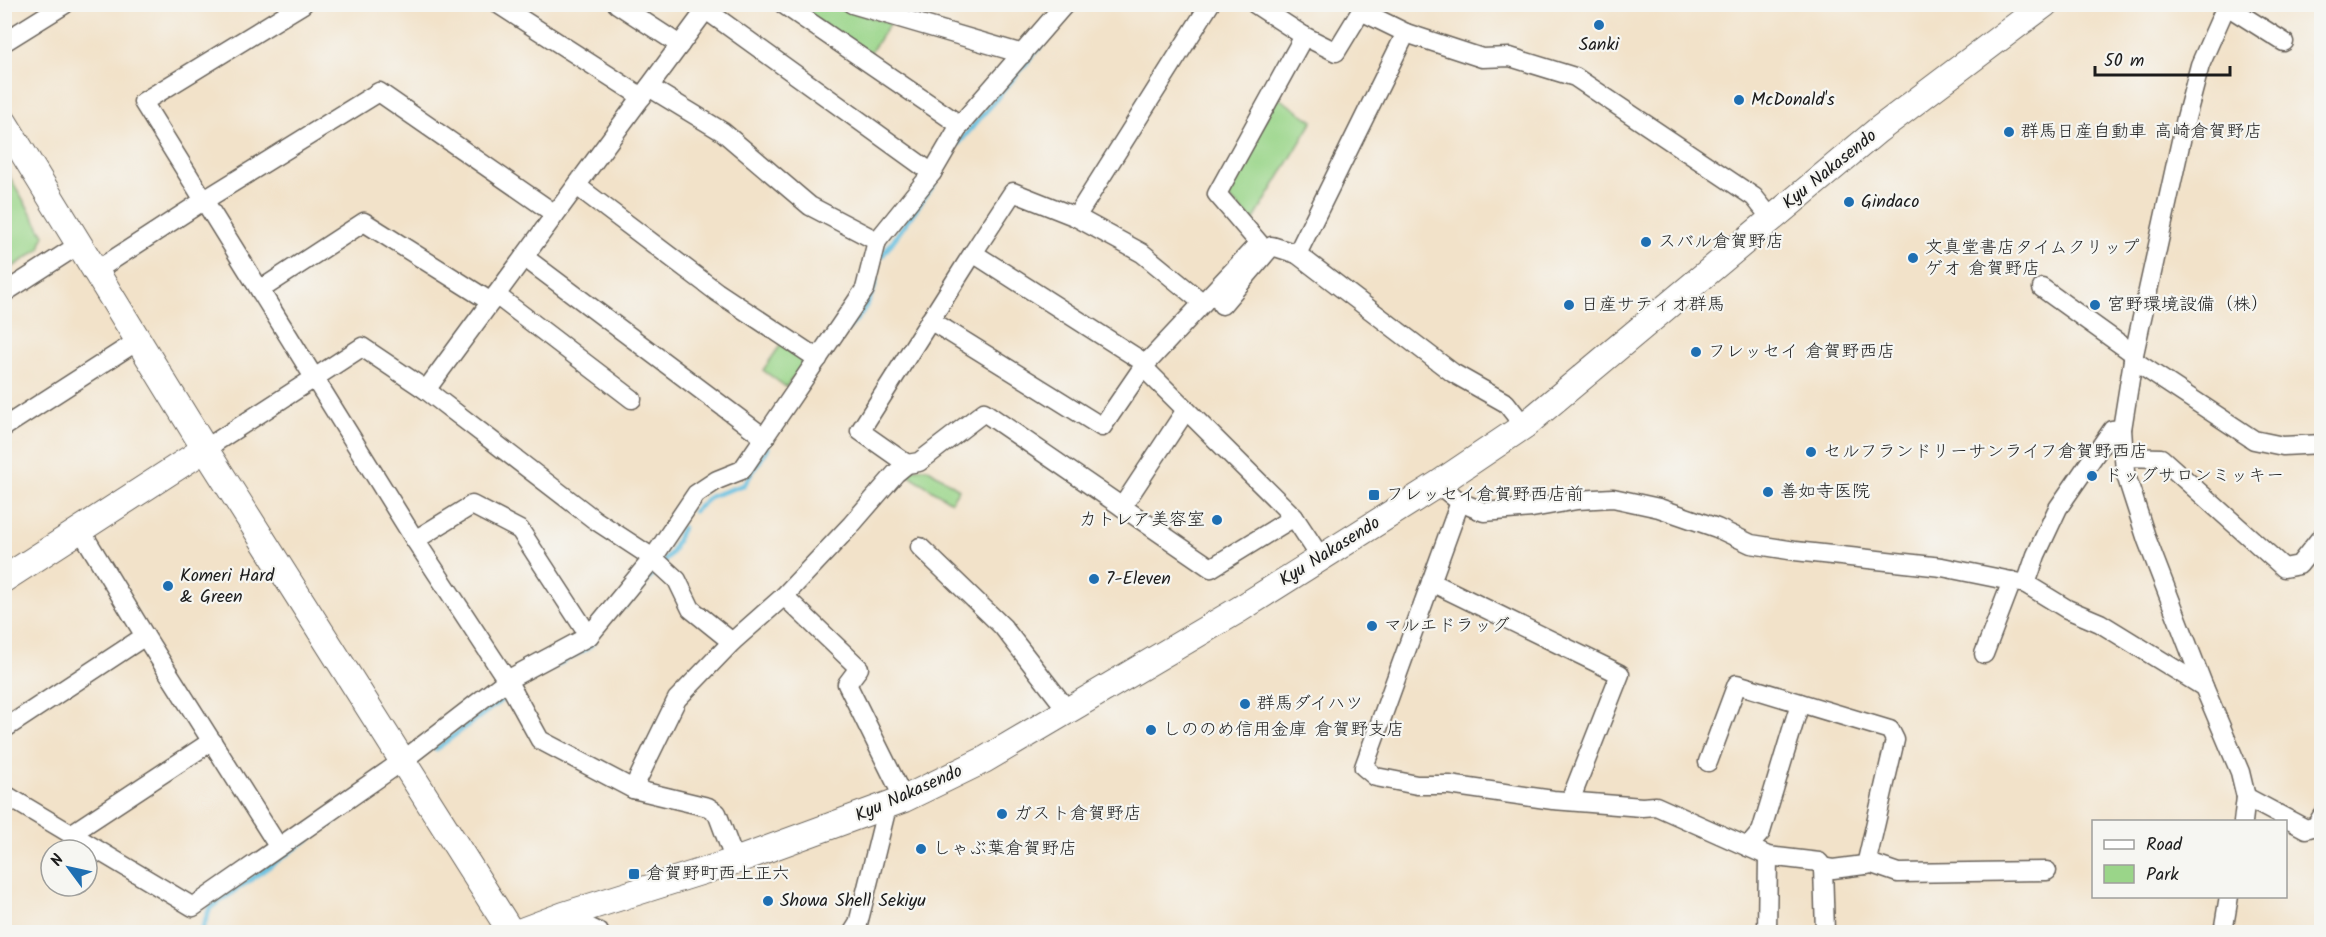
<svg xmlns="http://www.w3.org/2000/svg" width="2326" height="937" font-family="Kalam,'Klee One',sans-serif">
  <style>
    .green { fill: #9ad589; stroke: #5b7852; stroke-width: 1.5 }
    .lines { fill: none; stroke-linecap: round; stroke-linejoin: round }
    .stream { stroke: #62bfe0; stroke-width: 5 }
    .street-casing { stroke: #676159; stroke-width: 21 }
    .secondary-casing { stroke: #676159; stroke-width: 28 }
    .street { stroke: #fff; stroke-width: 18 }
    .secondary { stroke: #fff; stroke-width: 26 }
    .poi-dot { fill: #1f6fb2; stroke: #f6f6f2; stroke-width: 2 }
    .labels { text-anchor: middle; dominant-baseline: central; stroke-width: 4.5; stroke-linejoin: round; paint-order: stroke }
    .poi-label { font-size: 18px; fill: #1c1c1c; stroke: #f6f6f2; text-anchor: start }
    .street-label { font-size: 18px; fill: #1c1c1c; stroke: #f6f6f2 }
  </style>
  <rect width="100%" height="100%" fill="#f6f6f2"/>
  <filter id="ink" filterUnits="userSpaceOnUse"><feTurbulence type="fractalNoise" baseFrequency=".0167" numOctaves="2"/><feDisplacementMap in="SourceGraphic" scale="12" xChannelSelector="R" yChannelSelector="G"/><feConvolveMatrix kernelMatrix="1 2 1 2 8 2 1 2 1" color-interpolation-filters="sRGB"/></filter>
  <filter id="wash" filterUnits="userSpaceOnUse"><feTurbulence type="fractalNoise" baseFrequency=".008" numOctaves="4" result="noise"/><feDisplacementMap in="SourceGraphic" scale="24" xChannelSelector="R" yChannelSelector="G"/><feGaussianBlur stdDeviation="1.35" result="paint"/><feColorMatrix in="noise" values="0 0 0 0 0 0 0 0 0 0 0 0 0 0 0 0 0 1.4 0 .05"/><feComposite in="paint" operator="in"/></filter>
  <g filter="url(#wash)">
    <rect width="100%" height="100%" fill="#f2e2c9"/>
    <g class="green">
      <path d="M794 5H830L890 23 869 55Z"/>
      <path d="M1277 97 1313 121 1253 221 1227 196V188Z"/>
      <path d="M5 169 44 235 40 249 5 272Z"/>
      <path d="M782 343 806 360 786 387 763 370Z"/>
      <path d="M927 468 959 489 951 502 909 475 912 469Z"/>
    </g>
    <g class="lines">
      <g class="stream">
        <path d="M959 143 1076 4"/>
        <path d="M882 256 934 184"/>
        <path d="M846 330C860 318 872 299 876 280"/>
        <path d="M694 511 711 496 744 485 768 448"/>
        <path d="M624 607 672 552 682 528"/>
        <path d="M436 749 527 681 589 647 594 641"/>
        <path d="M201 932 210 908 374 793"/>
      </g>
    </g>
  </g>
  <g filter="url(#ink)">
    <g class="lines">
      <g class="street-casing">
        <g id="street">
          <path d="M303 4 143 102 415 540 507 680 540 740 633 789 708 807 717 813 735 861"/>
          <path d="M498 4 642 97"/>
          <path d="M617 4 680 45"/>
          <path d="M783 4 960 125"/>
          <path d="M852 4 1023 54"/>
          <path d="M1255 4 1304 36 1336 52 1361 11 1406 33 1482 58 1510 57 1575 77 1754 197 1771 218"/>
          <path d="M2227 4 2200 65 2186 118 2134 354 2122 429 2125 472 2147 540 2204 687 2240 772 2246 797 2243 822"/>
          <path d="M2227 6 2284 42"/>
          <path d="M706 10 932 173"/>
          <path d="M1406 33 1297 254 1453 373 1506 403 1524 426"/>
          <path d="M1304 36 1217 194 1259 243 1143 367 1294 517 1321 558"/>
          <path d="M4 42 65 4"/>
          <path d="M649 87 723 132 810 206 877 241"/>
          <path d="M577 186 717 292 818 359"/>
          <path d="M1076 217 1013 192 973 253 1145 363"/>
          <path d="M524 257 765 438"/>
          <path d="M97 270 203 201 379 92 555 214"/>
          <path d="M2042 288 2134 354"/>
          <path d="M260 290 364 222 491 302"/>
          <path d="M4 293 80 244"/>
          <path d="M496 295 632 399"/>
          <path d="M1203 303 1142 253 1076 217 1210 4"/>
          <path d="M1222 305 1272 246 1297 254"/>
          <path d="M930 320 1102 427 1143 367"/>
          <path d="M2133 360 2254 440 2283 446 2322 444"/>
          <path d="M426 390 710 4"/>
          <path d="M4 427 139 340"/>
          <path d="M205 449 362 347 426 390 595 520 653 558 677 580 691 609 732 642"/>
          <path d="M2124 457 2161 458 2284 568 2299 565 2322 536"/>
          <path d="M907 464 860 431 973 253"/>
          <path d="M1438 484 1460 502 1484 512 1532 508 1577 500 1613 498 1659 508 1717 528 1751 544 1795 551 1942 567 2026 584 2067 609 2100 623 2204 687"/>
          <path d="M1460 502 1364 767 1376 777 1417 785H1449L1553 800 1642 807 1656 806 1768 856 1819 862 1823 867 1833 869 1872 864 1898 873 2047 871"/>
          <path d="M1122 507 1186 410"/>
          <path d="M80 529 145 636 278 846"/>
          <path d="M415 540 472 505 520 530 589 636"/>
          <path d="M920 547 1003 627 1068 711"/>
          <path d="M1431 582 1620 674 1570 801"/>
          <path d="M2026 584 2036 555 2058 508 2112 430 2122 429"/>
          <path d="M784 596 859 668 847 684 904 799"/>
          <path d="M1984 654 2012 581"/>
          <path d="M4 729 145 636"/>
          <path d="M1708 762 1737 684 1890 730 1895 740 1866 865"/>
          <path d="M633 789 677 699 732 642 784 596 851 525 896 473 907 464 919 462 984 412 1211 568 1294 517"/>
          <path d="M4 794 193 907 401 762 507 680 589 636 653 558 696 494 717 480 742 470 865 289 877 241 932 173 960 125 1065 4"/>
          <path d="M2246 797 2306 829 2316 826 2322 816"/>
          <path d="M71 834 212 741"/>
          <path d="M1748 847 1761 832 1800 703"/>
          <path d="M1823 867 1825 932"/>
          <path d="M564 915 599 932"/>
          <path d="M853 932 858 924 887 807"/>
          <path d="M1767 932 1768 856"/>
          <path d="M2223 932 2229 896"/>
        </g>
      </g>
      <g class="secondary-casing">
        <g id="secondary">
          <path d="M4 122 205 449 511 932"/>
          <path d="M4 579 205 449"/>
          <path d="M519 932 564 915 735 861 904 799 984 760 1240 609 1438 484 1524 426 1878 130 2045 4"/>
        </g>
      </g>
      <use href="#street" class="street"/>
      <use href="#secondary" class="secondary"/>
    </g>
  </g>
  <g class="poi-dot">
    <circle cx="1599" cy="25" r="6"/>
    <circle cx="1739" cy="100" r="6"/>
    <circle cx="2009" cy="132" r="6"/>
    <circle cx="1849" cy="202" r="6"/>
    <circle cx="1646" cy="242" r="6"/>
    <circle cx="1913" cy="258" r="6"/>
    <circle cx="1569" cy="305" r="6"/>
    <circle cx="2095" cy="305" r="6"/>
    <circle cx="1696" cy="352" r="6"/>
    <circle cx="1811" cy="452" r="6"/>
    <circle cx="2092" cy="476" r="6"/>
    <circle cx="1768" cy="492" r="6"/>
    <rect x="1368" y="489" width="12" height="12" rx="3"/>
    <circle cx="1217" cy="520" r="6"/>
    <circle cx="1094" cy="579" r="6"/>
    <circle cx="168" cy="586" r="6"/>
    <circle cx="1372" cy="626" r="6"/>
    <circle cx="1245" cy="704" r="6"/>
    <circle cx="1151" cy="730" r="6"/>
    <circle cx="1002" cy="814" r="6"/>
    <circle cx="921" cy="849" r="6"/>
    <rect x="628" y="868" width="12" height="12" rx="3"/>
    <circle cx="768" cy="901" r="6"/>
  </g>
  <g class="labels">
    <g class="poi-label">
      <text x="1599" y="45" text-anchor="middle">Sanki</text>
      <text x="1751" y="100">McDonald's</text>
      <text x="2021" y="132">群馬日産自動車 高崎倉賀野店</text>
      <text x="1861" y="202">Gindaco</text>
      <text x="1658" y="242">スバル倉賀野店</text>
      <text x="1925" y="248">文真堂書店タイムクリップ<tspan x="1925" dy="21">ゲオ 倉賀野店</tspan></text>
      <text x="1581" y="305">日産サティオ群馬</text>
      <text x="2107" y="305">宮野環境設備（株）</text>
      <text x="1708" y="352">フレッセイ 倉賀野西店</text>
      <text x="1823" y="452">セルフランドリーサンライフ倉賀野西店</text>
      <text x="2104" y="476">ドッグサロンミッキー</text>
      <text x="1780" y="492">善如寺医院</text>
      <text x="1386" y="495">フレッセイ倉賀野西店前</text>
      <text x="1205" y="520" text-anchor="end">カトレア美容室</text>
      <text x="180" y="576">Komeri Hard<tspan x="180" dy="21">&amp; Green</tspan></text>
      <text x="1106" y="579">7-Eleven</text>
      <text x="1384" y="626">マルエドラッグ</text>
      <text x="1257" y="704">群馬ダイハツ</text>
      <text x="1163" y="730">しののめ信用金庫 倉賀野支店</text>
      <text x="1014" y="814">ガスト倉賀野店</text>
      <text x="933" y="849">しゃぶ葉倉賀野店</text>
      <text x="646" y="874">倉賀野町西上正六</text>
      <text x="780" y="901">Showa Shell Sekiyu</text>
    </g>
    <g class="street-label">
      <text transform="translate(1830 170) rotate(-39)">Kyu Nakasendo</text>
      <text transform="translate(1330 552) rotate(-32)">Kyu Nakasendo</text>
      <text transform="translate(909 794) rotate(-24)">Kyu Nakasendo</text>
    </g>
  </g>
  <rect width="2326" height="937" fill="none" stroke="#f6f6f2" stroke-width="24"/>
  <rect x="2092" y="820" width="195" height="78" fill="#f6f6f2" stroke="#9f9f9c" stroke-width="1.5"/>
  <rect x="2104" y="840" width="30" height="9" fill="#ffffff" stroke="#9f9f9c" stroke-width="1.5"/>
  <text x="2146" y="850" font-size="18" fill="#1c1c1c">Road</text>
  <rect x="2104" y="865" width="30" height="18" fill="#9ad589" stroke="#9f9f9c" stroke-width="1.5"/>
  <text x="2146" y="880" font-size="18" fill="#1c1c1c">Park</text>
  <g transform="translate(69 868) rotate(303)"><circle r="28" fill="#f6f6f2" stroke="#9f9f9c" stroke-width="1.5"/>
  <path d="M0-4.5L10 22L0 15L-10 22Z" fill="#1f6fb2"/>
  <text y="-9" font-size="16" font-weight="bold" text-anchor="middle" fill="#1c1c1c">N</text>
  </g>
  <path d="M2095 66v9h135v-9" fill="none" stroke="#1c1c1c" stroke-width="3"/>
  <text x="2104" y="66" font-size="18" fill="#1c1c1c" stroke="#f6f6f2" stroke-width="4.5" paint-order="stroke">50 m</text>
</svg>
